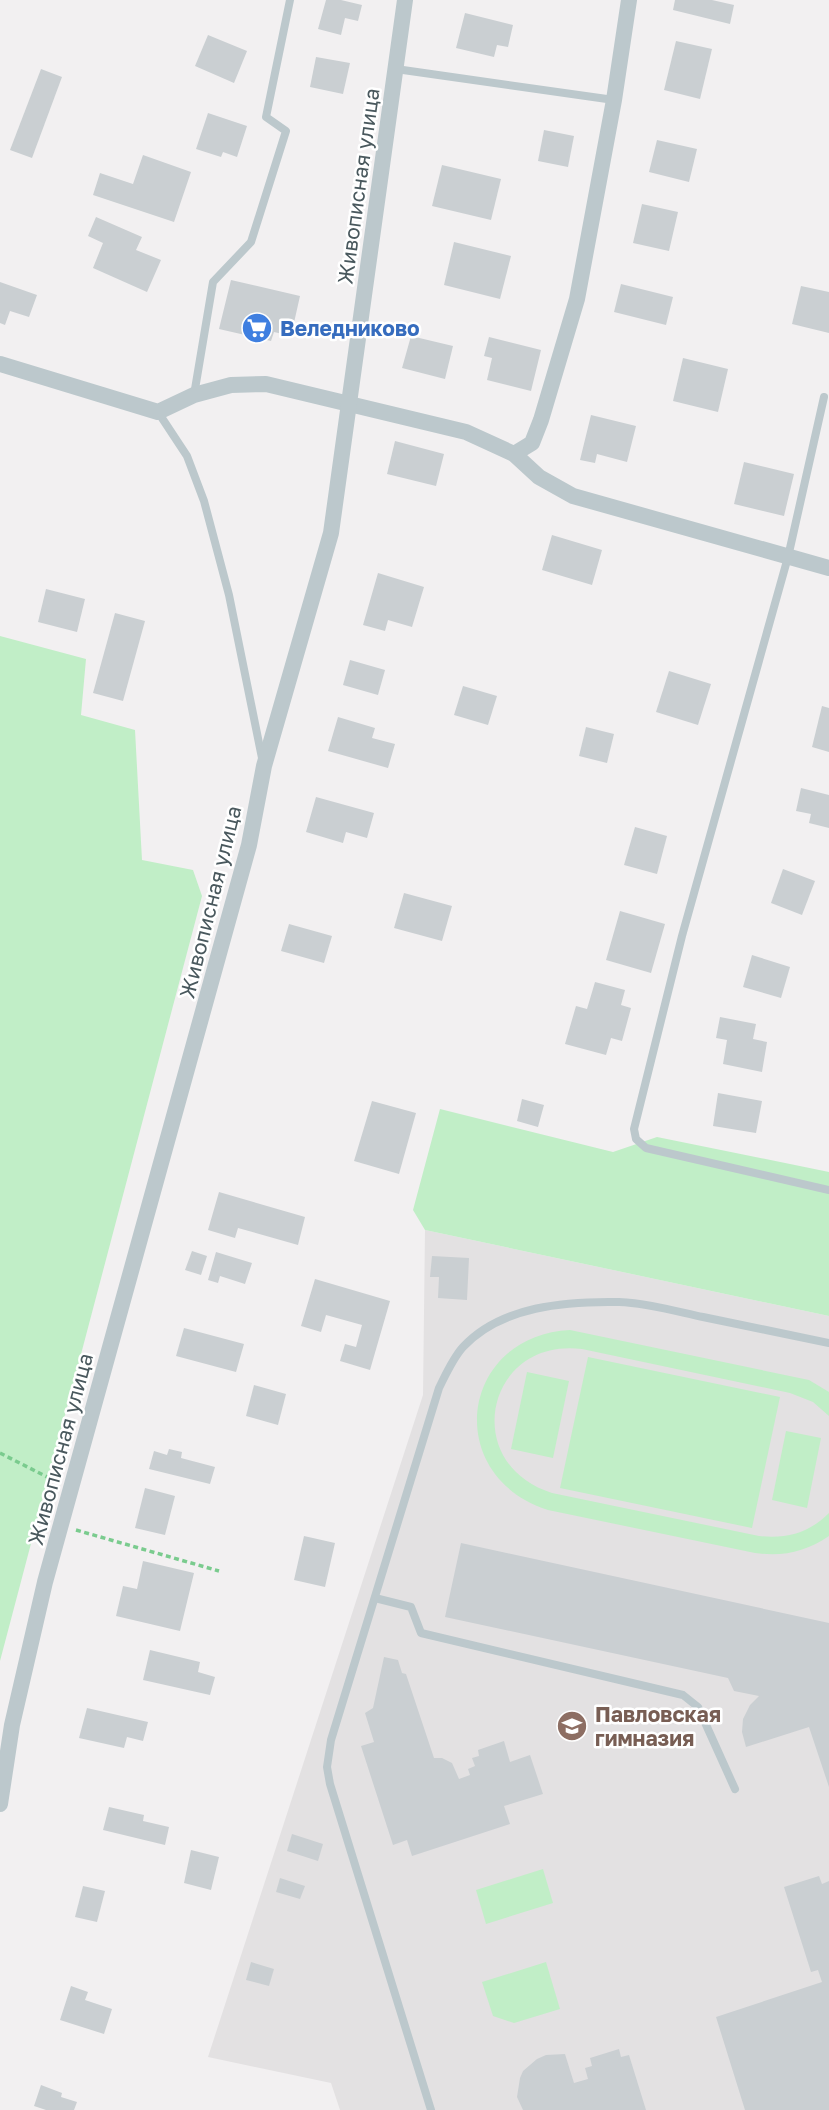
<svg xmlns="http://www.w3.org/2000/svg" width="829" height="2110" font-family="'Golos Text',sans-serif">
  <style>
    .education { fill: #e3e1e2 }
    .green { fill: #c1eec7 }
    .building { fill: #cacfd2 }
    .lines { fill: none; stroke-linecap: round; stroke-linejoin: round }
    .path { stroke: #7acb8e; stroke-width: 3.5; stroke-dasharray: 5 3.5; stroke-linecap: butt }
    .lane { stroke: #bcc8cc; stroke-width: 8 }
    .street { stroke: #bcc8cc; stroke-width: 16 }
    .labels { text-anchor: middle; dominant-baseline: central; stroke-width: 5; stroke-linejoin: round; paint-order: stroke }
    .street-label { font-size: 21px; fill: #49585d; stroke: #fff }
    .shop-label { font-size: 21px; font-weight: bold; fill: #366cbe; stroke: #fff; text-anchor: start }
    .education-label { font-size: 21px; font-weight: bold; fill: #785e54; stroke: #fff; text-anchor: start }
  </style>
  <rect width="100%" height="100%" fill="#f2f0f1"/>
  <path class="education" d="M425 1230 829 1316V2110H340L331 2083 208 2057 423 1395Z"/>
  <g class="green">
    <path d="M0 636 86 659 81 715 135 730 142 860 193 870 202 896 0 1661Z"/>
    <path d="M440 1109 613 1152 657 1137 829 1172V1316L425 1230 413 1210Z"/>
    <path d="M570 1330 809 1380 829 1392V1416L813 1402 790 1393 582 1349C486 1337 459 1464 552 1493L759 1536C787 1539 809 1533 829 1513V1536C805 1552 783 1557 755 1553L548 1510C442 1476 459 1336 570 1330Z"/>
    <path d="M588 1357 780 1397 752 1528 560 1488Z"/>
    <path d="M527 1372 569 1381 553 1458 511 1449Z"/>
    <path d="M786 1431 821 1438 807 1508 772 1500Z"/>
    <path d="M543 1869 553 1903 486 1924 476 1890Z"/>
    <path d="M546 1962 560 2009 514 2023 493 2016 482 1982Z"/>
  </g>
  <g class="building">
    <path d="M326 0H341L362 5 358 21 345 18 341 35 318 29Z"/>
    <path d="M675 0H712L734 5 730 24 673 10Z"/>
    <path d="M465 13 513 25 508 47 497 45 494 57 456 48Z"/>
    <path d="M208 35 247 51 234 83 195 66Z"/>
    <path d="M676 41 712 49 700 99 664 90Z"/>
    <path d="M316 57 350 63 343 94 310 87Z"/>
    <path d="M41 69 62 77 32 158 10 150Z"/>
    <path d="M208 113 247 126 237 157 223 152 221 157 196 149Z"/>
    <path d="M544 130 574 136 568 167 538 161Z"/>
    <path d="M657 140 697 149 689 182 649 172Z"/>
    <path d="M143 155 191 172 174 222 93 195 100 173 133 184Z"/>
    <path d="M442 165 501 179 491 220 432 206Z"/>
    <path d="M642 204 678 212 669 251 633 243Z"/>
    <path d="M96 217 142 237 136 250 161 260 147 292 93 268 103 243 88 236Z"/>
    <path d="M454 242 511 256 500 299 444 285Z"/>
    <path d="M231 280 300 296 291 336 274 332 271 341 219 329Z"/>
    <path d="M0 282 37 295 29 317 10 311 5 325 0 323Z"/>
    <path d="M621 284 673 297 666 325 614 312Z"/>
    <path d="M801 286 829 292V333L792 324Z"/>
    <path d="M411 336 453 346 445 379 402 368Z"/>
    <path d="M489 337 541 350 531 391 487 380 492 358 484 356Z"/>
    <path d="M683 358 728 369 718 412 673 401Z"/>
    <path d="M591 415 636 426 627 462 597 454 595 463 580 460Z"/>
    <path d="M395 441 444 454 436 486 387 474Z"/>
    <path d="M744 462 794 474 784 516 734 504Z"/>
    <path d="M552 535 602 550 592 585 542 570Z"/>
    <path d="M378 573 424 587 412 627 388 620 385 631 363 625Z"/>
    <path d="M46 589 85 599 77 632 38 622Z"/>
    <path d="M115 613 145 621 123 701 93 693Z"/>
    <path d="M350 660 385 670 378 695 343 685Z"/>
    <path d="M669 671 711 684 698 725 656 712Z"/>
    <path d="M463 686 497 696 488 725 454 715Z"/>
    <path d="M822 706 829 708V752L812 747Z"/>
    <path d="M338 717 375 728 372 738 395 744 388 768 328 751Z"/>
    <path d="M586 727 614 734 607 763 579 756Z"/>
    <path d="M801 788 829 795V828L809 823 811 814 796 811Z"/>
    <path d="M316 797 374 813 367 838 346 832 343 843 306 832Z"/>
    <path d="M635 827 667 836 657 874 624 865Z"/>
    <path d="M783 869 815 881 802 915 771 903Z"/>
    <path d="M404 893 452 906 442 941 394 928Z"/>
    <path d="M620 911 665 924 651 973 606 960Z"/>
    <path d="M289 924 332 936 324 963 281 951Z"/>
    <path d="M752 955 790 967 781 998 743 987Z"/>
    <path d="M595 982 625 990 621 1005 631 1008 622 1041 611 1038 606 1055 565 1044 576 1006 587 1009Z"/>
    <path d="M720 1017 756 1024 753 1039 767 1042 762 1072 723 1064 727 1040 716 1038Z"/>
    <path d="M718 1093 762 1101 756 1133 713 1126Z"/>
    <path d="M522 1099 544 1105 538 1127 517 1121Z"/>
    <path d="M372 1101 416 1113 399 1174 354 1161Z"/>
    <path d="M219 1192 305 1217 298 1245 238 1228 235 1238 208 1230Z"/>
    <path d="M192 1251 207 1256 201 1275 185 1270Z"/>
    <path d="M216 1252 252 1263 245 1284 220 1276 218 1283 208 1280Z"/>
    <path d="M432 1256 469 1258 467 1300 438 1298 439 1277H430Z"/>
    <path d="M315 1279 390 1301 370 1370 340 1361 345 1344 356 1347 362 1325 326 1315 321 1332 301 1326Z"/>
    <path d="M184 1328 244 1344 236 1372 176 1356Z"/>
    <path d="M254 1385 286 1394 278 1425 246 1416Z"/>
    <path d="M169 1449 182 1452 181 1458 215 1467 210 1484 149 1469 154 1451 167 1455Z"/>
    <path d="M145 1488 175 1496 165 1535 135 1528Z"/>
    <path d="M304 1536 335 1543 325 1587 294 1580Z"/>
    <path d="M461 1543 829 1623V1787L809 1727 746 1747 742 1732 743 1719 750 1705 759 1696 734 1691 728 1678 445 1617Z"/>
    <path d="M143 1561 194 1573 180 1631 116 1616 123 1586 137 1589Z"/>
    <path d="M150 1650 200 1662 198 1672 215 1677 210 1695 143 1680Z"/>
    <path d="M384 1657 398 1660 402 1673 406 1674 434 1758H442L452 1763 459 1779 470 1775 468 1769 475 1766 472 1758 479 1756 478 1750 504 1741 510 1762 530 1755 543 1794 504 1806 510 1824 412 1856 407 1840 393 1845 361 1746 374 1742 365 1713 373 1708Z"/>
    <path d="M87 1708 148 1722 143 1741 127 1737 124 1748 79 1738Z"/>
    <path d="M109 1807 144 1815 143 1821 169 1827 165 1845 103 1830Z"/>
    <path d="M292 1834 323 1844 318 1861 287 1851Z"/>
    <path d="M191 1850 219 1857 211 1890 184 1883Z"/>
    <path d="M819 1876 822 1884 829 1881V2110H745L716 2017 822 1982 818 1970 811 1972 784 1887Z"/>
    <path d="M280 1878 305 1886 300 1899 276 1892Z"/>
    <path d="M83 1886 105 1891 97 1922 75 1917Z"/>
    <path d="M251 1962 274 1969 269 1986 246 1980Z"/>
    <path d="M71 1986 88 1992 85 2000 112 2009 104 2034 60 2020Z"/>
    <path d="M619 2049 621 2057 629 2055 646 2110H523L517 2097 520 2078 523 2071 537 2059 546 2055 565 2054 574 2083 588 2079 585 2068 592 2066 590 2058Z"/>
    <path d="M41 2085 62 2093 61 2097 77 2102 74 2110H46L34 2106Z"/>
  </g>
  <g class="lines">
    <g class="path">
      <path d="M0 1453 57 1482"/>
      <path d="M76 1530 219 1571"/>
    </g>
    <g class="lane">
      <path d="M396 69 614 100"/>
      <path d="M194 395 213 282 251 242 286 131 266 117 290 0"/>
      <path d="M824 397 788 557 682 936 634 1129 636 1139 646 1148 829 1190"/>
      <path d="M158 412 187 456 204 501 229 595 262 758"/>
      <path d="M375 1598 411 1607 421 1633 683 1695 698 1707 735 1789"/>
      <path d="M431 2110 330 1784 327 1767 331 1740 439 1388C446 1374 453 1358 463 1347 501 1306 566 1301 619 1302 647 1303 675 1311 703 1317 745 1326 787 1334 829 1343"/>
    </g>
    <g class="street">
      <path d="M0 364 158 412 194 395 231 385 266 384 466 432 514 454 539 477 573 496 829 568"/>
      <path d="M514 454 532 443 541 420 577 299 614 100 629 0"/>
      <path d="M0 1804 12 1725 45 1582 249 845 264 766 331 533 405 0"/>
    </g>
  </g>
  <defs>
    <g id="supermarket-disc" transform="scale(1.575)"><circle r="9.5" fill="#3f7fe0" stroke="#fff"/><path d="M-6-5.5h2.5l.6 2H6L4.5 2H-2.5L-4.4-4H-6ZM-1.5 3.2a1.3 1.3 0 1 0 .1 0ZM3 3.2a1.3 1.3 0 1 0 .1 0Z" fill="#fff"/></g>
    <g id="school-disc" transform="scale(1.575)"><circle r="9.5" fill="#8d6e63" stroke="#fff"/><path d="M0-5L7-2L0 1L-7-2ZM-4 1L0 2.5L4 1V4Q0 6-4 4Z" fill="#fff"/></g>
  </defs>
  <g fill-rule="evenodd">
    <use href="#supermarket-disc" x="257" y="328"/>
    <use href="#school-disc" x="572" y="1726"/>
  </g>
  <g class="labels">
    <g class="street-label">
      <text transform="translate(358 186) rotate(-82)">Живописная улица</text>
      <text transform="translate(210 902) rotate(-76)">Живописная улица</text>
      <text transform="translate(60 1449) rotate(-75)">Живописная улица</text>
    </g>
    <g class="shop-label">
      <text x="280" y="328">Веледниково</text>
    </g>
    <g class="education-label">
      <text x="595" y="1714">Павловская<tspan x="595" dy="24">гимназия</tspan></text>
    </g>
  </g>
</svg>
